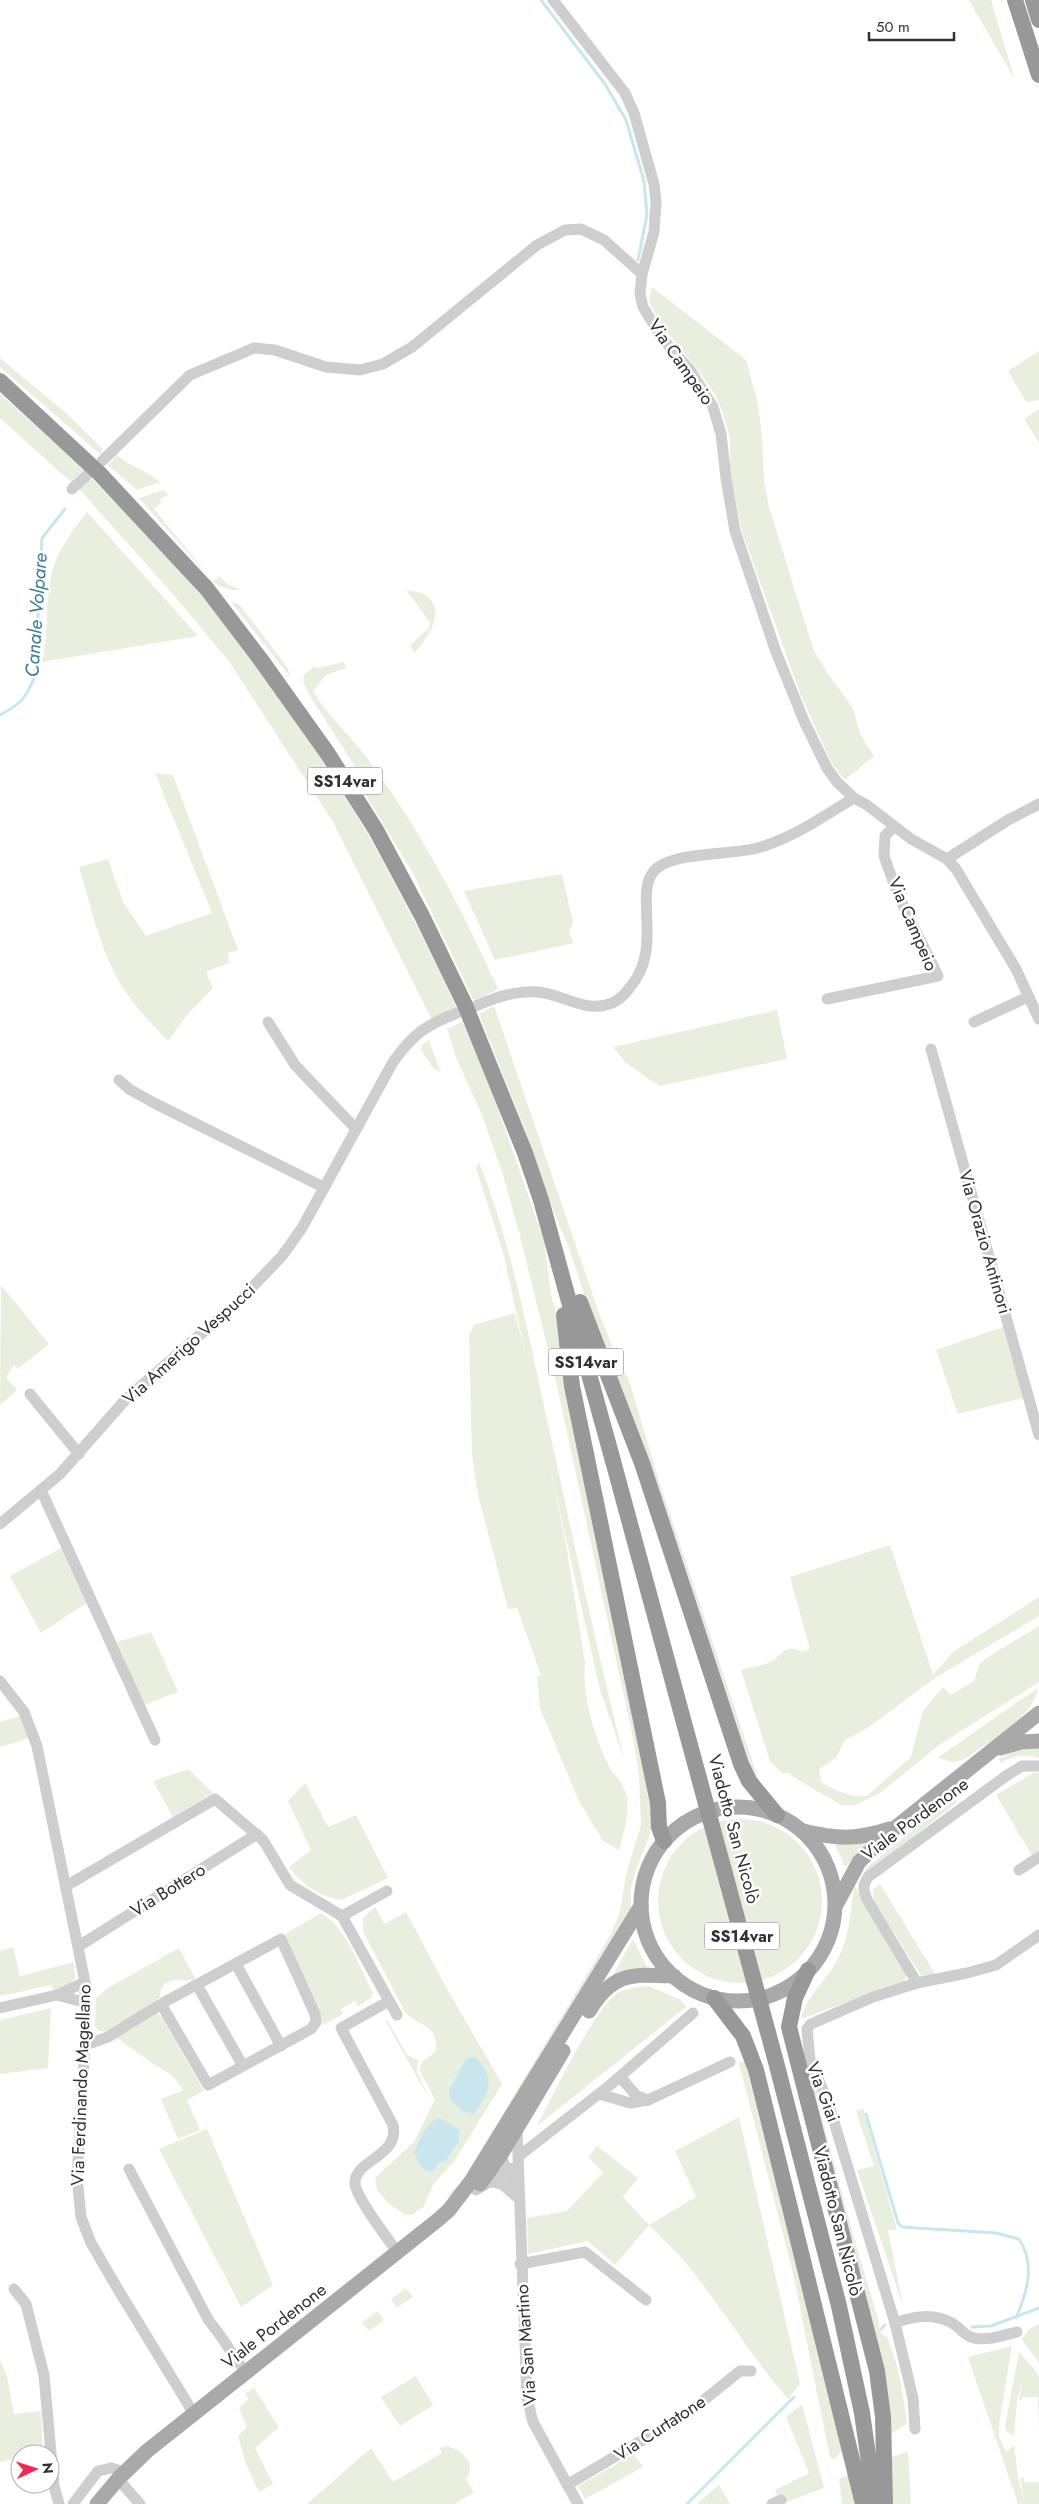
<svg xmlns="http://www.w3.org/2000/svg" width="1039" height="2504" font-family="Jost,sans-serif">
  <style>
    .green { fill: #e9efde }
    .water { fill: #c9e6ef }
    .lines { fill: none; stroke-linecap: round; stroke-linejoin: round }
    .stream { stroke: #c9e6ef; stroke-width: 3 }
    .minor { stroke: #cecece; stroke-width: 11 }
    .major { stroke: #a9a9a9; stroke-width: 15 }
    .highway { stroke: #989898; stroke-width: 16 }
    .highway-bridge { stroke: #989898; stroke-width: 16 }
    .labels { text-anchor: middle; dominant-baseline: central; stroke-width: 5; stroke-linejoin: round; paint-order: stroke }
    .shield { fill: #fff; stroke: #6f6f6f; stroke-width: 1 }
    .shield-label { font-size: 16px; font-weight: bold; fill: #313131 }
    .street-label { font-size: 18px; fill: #313131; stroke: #fff }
    .water-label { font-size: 19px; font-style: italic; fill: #357c94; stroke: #fff }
  </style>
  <rect width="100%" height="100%" fill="#fff"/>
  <g class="green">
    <path d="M969 0H991L1015 80Z"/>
    <path d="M652 287 746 360 758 404 762 436 764 482 769 507 799 604 814 651 828 674 853 708 860 734 874 756 845 780 831 762 800 693 742 532 730 472V438L721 408 711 387 661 324 649 302Z"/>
    <path d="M1039 351V400L1026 402 1008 371Z"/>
    <path d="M0 358 66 413 103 449 100 454 0 367Z"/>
    <path d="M0 394 84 469 71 482 0 418Z"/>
    <path d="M1039 409V443L1024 419Z"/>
    <path d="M117 455C132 468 148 471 160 482L137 490 108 465Z"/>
    <path d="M91 478C165 550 234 629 293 714 356 807 410 907 457 1009L432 1020 333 822 228 660 172 593 79 489Z"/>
    <path d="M164 490 168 495 160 499 162 502 154 509 213 581 220 576 226 583 241 590C232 591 220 588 213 581L139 498Z"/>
    <path d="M87 512 198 636 42 662C49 634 45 605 51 576 56 552 72 531 87 512Z"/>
    <path d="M406 590C412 591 420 592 425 595 448 609 427 641 414 653L410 645 429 628 430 622Z"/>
    <path d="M231 602 239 604 288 668 290 677Z"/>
    <path d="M344 662 346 668 326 675 313 691C329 718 355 740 373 766 423 835 463 911 498 989L474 1001 414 875 364 792 353 763 310 696 303 681 304 675 315 666 317 668Z"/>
    <path d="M155 773 173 775 238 950 228 953 229 963 206 972 213 988 187 1015 168 1041C149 1021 127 998 115 974 98 941 90 903 79 867L108 859 123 902 146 936 212 913Z"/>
    <path d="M562 874 573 923 569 933 574 943 495 960 464 891Z"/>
    <path d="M494 1006 599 1313 618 1361 629 1380 660 1484 761 1787 754 1775 597 1334 569 1248 551 1205 524 1127 479 1014Z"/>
    <path d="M777 1010 787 1059 659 1086 625 1062 613 1047Z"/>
    <path d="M462 1022 484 1069 544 1241 552 1300 562 1329 653 1812C652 1842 640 1853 633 1879 630 1889 631 1901 631 1911L505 2121 451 2197 447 2196 463 2180 610 1936 620 1912 626 1875 641 1825 639 1775 633 1738 557 1386 520 1236 503 1175 482 1115 456 1057 447 1029Z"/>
    <path d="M429 1040 441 1073 432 1067 421 1050 422 1045Z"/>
    <path d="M479 1162C510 1241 526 1323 544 1406 570 1524 595 1642 624 1759L600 1690 548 1458 565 1539 585 1662C582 1694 593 1732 607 1762 612 1774 625 1783 627 1798 629 1816 624 1833 619 1850L603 1841 578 1799 540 1708 537 1676 541 1675 517 1608 508 1609 478 1495 472 1456 469 1335 474 1325 515 1313 528 1366 503 1252 476 1168Z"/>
    <path d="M1 1285 49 1344 18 1369 14 1365 6 1377 17 1390 0 1405Z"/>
    <path d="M1003 1327 1023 1398 958 1414 936 1350Z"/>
    <path d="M890 1545 933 1675 953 1652 1039 1597V1616L935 1678 866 1729 845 1740 836 1758 819 1769 821 1782C835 1790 850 1798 867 1796L911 1757 923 1711 943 1687 950 1695 974 1681 980 1664 986 1658 1039 1626V1682L942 1743 880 1793 855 1805H841L790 1775 792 1773H782L770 1761 741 1670C750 1667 764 1666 772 1661 783 1654 787 1643 802 1652L810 1649 790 1577Z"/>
    <path d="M63 1547 88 1602 41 1633 10 1576Z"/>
    <path d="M151 1632 178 1692 144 1705 117 1642Z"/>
    <path d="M1038 1688C1033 1718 989 1741 965 1759L954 1762 937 1758Z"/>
    <path d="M21 1716 29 1738 0 1747V1722Z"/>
    <path d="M1020 1748H1039V1758C1024 1754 1014 1755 1001 1763L999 1759Z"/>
    <path d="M188 1769 213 1793 173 1817 153 1781Z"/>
    <path d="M1035 1772 1039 1773V1853L1033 1857 996 1795Z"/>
    <path d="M305 1783 328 1827 356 1815 388 1878 341 1900C320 1897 301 1884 289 1867L311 1850 288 1801Z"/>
    <path d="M954 1797 957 1802 863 1877 866 1868Z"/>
    <circle cx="740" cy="1901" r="82"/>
    <path d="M834 1842 868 1843 845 1867Z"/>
    <path d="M880 1884 935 1974 922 1977 874 1901 873 1890Z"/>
    <path d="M854 1885 906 1975 905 1981 801 2019C806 1997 821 1986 833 1967 850 1942 850 1914 854 1885Z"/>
    <path d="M375 1907 384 1924 406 1912 447 1989 502 2084 455 2160 433 2185 424 2206 412 2215H405L388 2203 377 2190 375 2178 414 2142 435 2099 419 2070 422 2062 435 2052C441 2026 420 2028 405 2012L363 1931V1918Z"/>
    <path d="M321 1913C347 1928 359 1967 373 1993L371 1998 358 2006 355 2001 341 2009 343 2014 323 2025 285 1934Z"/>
    <path d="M633 1939 648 1969 612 1977Z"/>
    <path d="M13 1947 20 1976 74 1962 75 1979 66 1987 53 1990 51 1985 0 1996V1951Z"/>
    <path d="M179 1948 196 1980C182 1982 161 1973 160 1997L111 2032 99 2031 95 2026 96 1998 108 1988Z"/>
    <path d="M649 1986 681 2000 686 2007 537 2126C551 2099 596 2005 619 1992 628 1988 639 1987 649 1986Z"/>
    <path d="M51 2008 48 2068 0 2074V2020Z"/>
    <path d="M154 2013H158L163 2019 204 2091 187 2100 200 2130 178 2139 161 2099 183 2090 173 2076 150 2062 116 2037Z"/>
    <path d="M385 2020 388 2021 407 2055 418 2060 417 2072 431 2102Z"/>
    <path d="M745 2061 842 2450 834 2460 830 2457 793 2273 739 2063Z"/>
    <path d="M810 2078 820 2095 817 2099 852 2231 879 2322C878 2329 881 2334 887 2337 899 2365 903 2393 907 2424L889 2435Z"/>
    <path d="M863 2108 897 2230H888L903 2306 857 2170 874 2166 856 2111Z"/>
    <path d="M739 2117 800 2384 788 2399C750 2355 721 2305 684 2261 673 2248 660 2237 649 2225L615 2265 588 2241 528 2254 527 2218 567 2211 603 2173 588 2157 597 2146 638 2178 623 2197 649 2225 696 2197 675 2151Z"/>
    <path d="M207 2129 273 2285 241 2307 159 2149Z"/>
    <path d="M406 2288 413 2297 397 2308 391 2299Z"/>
    <path d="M378 2311 384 2320 369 2331 362 2322Z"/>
    <path d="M1039 2324V2363L1022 2339 1029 2329Z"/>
    <path d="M1012 2346 999 2424V2436L1006 2452 1014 2445 1018 2478 1025 2502 1020 2478H1024V2482H1039V2504H1018L968 2357Z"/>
    <path d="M1019 2352 1036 2371 1039 2378V2439L1038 2397H1022V2400H1019L1023 2380 1017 2400 1014 2436 1007 2432 1005 2426Z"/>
    <path d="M0 2359 7 2376 14 2414 41 2411 43 2454H20V2458L0 2462Z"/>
    <path d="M416 2376 433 2405 400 2426 381 2397Z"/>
    <path d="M254 2388 279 2427 255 2448 273 2484 259 2492 246 2464 238 2436 247 2427 239 2408 249 2399 245 2394Z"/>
    <path d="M802 2404 824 2488 781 2504 775 2490 809 2473 786 2417Z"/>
    <path d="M447 2446C461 2450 478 2463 466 2479L474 2492 455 2504H307L371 2448 393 2482 442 2453 440 2448Z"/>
    <path d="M908 2451 911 2504H891L890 2458Z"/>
    <path d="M634 2454 643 2467 585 2499 578 2486Z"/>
    <path d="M851 2474 858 2504H842L839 2479Z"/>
    <path d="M719 2485 730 2504H697Z"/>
  </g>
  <g class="water">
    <path d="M476 2057C496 2079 489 2093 474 2114L462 2111 450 2100 449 2091 466 2058Z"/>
    <path d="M440 2118 460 2130 459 2141 445 2162 441 2161 432 2172C419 2170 420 2162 414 2153 420 2140 425 2122 440 2118Z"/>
  </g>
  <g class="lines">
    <g class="stream">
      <path d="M541 0 605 84 626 120 644 181 647 215 638 260"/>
      <path d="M0 715C21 704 26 698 35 676L42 538 65 509"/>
      <path d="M866 2114 898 2223 902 2227 996 2233 1019 2239C1036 2265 1027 2292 1016 2318"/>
      <path d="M972 2327 991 2326 1039 2308"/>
      <path d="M881 2329 885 2325"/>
      <path d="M687 2504 794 2397"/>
    </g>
    <g class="minor">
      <path d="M553 0 625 93 634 113 654 184 656 202 654 232 642 274 640 294 643 307 662 338 690 370 713 407 721 434 726 478 735 531 776 652 804 721 827 768 837 782 854 798 867 805 911 839 947 859 956 869 1016 969 1039 1019"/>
      <path d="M102 461 190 375 254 348 275 350 326 367 360 370 383 364 412 347 537 245 565 230 581 229 604 240 642 274"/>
      <path d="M72 489 89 473"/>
      <path d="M947 859 1008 820 1039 804"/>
      <path d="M827 999 938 976 898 895 884 856 885 836 894 826"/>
      <path d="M476 1006C496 997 517 990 538 992 563 994 586 1014 612 1003 620 1000 626 993 631 986 663 948 634 893 654 871 671 852 727 855 753 849 789 841 822 817 854 798"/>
      <path d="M268 1022 295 1065 356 1129"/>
      <path d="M974 1022 1028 997"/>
      <path d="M931 1049 1039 1435"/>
      <path d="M119 1080 129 1089 156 1104 323 1187"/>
      <path d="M30 1394 79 1454"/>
      <path d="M41 1490 155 1740"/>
      <path d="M0 1524 60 1474 126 1399 239 1301 282 1256 302 1228 393 1062C413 1034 426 1025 457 1013"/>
      <path d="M0 1681 24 1712 37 1746 85 1982V2045L77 2177 81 2217 91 2243 116 2286 194 2414"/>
      <path d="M1019 1870 1039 1857"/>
      <path d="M66 1886 215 1799 263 1840 290 1885 342 1916 397 2015"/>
      <path d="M342 1916 387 1891"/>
      <path d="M79 1946 257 1834"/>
      <path d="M236 1964 281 2046"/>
      <path d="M917 1983 868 1901C863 1891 862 1886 868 1877L1006 1776 1022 1766H1039"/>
      <path d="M197 1985 243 2066"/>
      <path d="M57 1995 85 1982"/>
      <path d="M389 2001 341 2028 393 2125C400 2157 353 2160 355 2184 357 2199 388 2239 398 2253"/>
      <path d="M0 2008 57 1995 87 2003"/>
      <path d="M85 2045 108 2037 161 2004 281 1939 315 2014 316 2022 311 2029 208 2085 161 2004"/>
      <path d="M599 2094 630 2103 648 2100 637 2096 620 2077"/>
      <path d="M648 2100 730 2062"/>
      <path d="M517 2128 527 2398 533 2422 578 2504"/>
      <path d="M499 2152 516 2189"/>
      <path d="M519 2156 609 2086 693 2013"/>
      <path d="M129 2169 209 2321C223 2337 232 2355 245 2371"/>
      <path d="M492 2182 502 2184 518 2198"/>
      <path d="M476 2190 513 2168"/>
      <path d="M520 2264 585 2252 646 2300"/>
      <path d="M14 2289 26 2304 44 2375 54 2486 59 2504"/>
      <path d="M895 2323C914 2316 933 2313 952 2323 961 2328 964 2336 974 2338 988 2341 1004 2335 1017 2332"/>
      <path d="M915 2429 913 2398 895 2323 828 2102 810 2060 807 2029 811 2024 873 1997 917 1983 967 1973 996 1965 1039 1935"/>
      <path d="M118 2479 140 2504"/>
      <path d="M567 2485 688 2413 740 2371H751"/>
      <path d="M73 2504 98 2471 111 2468 124 2472"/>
      <path d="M772 2504 781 2500"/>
    </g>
    <g class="major">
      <path d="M1000 1748 1021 1742 1039 1741"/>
      <circle cx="738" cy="1904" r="97"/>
      <path d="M803 1831C837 1839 856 1840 890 1829"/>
      <path d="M836 1905 859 1862 871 1850 896 1827 1039 1713"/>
      <path d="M589 2011C613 1972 631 1974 674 1976"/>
      <path d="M480 2184 500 2156 563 2051"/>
      <path d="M97 2504 118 2479 147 2451 439 2219 449 2210 472 2180 641 1906"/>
    </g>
    <g class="highway">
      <path d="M1015 0 1039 75"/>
      <path d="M1033 0 1039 20"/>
      <path d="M0 381 99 473 207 589 261 660 328 754 376 830 422 916 465 1005 525 1153 541 1200 613 1461"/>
      <path d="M580 1302 642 1463 741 1764 749 1781 777 1815"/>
      <path d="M564 1315 572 1386 658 1803 659 1827 664 1841"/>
      <path d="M808 1970 795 1998 789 2027 877 2371 883 2417 885 2504"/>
      <path d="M714 1998 743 2036 756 2070 863 2504"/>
      <path d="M862 2413 875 2504"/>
    </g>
    <path class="highway-bridge" d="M613 1461 776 2062 839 2306 862 2413"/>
  </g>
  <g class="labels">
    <g class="shield">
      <rect x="307.5" y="767.5" width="75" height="27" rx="4"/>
      <rect x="548.5" y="1348.5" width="75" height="27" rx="4"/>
      <rect x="704.5" y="1922.5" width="75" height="27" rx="4"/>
    </g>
    <g class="shield-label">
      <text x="345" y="781">SS14var</text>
      <text x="586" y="1362">SS14var</text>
      <text x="742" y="1936">SS14var</text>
    </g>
    <g class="street-label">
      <text transform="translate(681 362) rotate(55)">Via Campeio</text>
      <text transform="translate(913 924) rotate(67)">Via Campeio</text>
      <text transform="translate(985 1242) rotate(74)">Via Orazio Antinori</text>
      <text transform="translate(189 1344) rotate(-42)">Via Amerigo Vespucci</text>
      <text transform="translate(915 1819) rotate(-36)">Viale Pordenone</text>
      <text transform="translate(734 1829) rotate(75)">Viadotto San Nicolò</text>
      <text transform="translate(168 1890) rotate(-32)">Via Bottero</text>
      <text transform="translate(81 2085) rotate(-88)">Via Ferdinando Magellano</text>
      <text transform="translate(823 2092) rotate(69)">Via Giai</text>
      <text transform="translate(838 2221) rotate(76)">Viadotto San Nicolò</text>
      <text transform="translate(274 2326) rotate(-38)">Viale Pordenone</text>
      <text transform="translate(526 2345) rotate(-94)">Via San Martino</text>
      <text transform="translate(660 2428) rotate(-33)">Via Curtatone</text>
    </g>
    <g class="water-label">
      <text transform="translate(36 615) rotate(-86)">Canale Volpare</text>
    </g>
  </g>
  <g transform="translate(35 2469) rotate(86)"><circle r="24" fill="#ffffff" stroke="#adadad"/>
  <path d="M0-4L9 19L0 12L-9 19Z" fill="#f32753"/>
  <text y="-8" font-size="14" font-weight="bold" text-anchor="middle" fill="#313131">N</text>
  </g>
  <path d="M869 32v8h85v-8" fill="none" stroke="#313131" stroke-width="2.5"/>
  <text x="876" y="32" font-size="15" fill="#313131" stroke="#ffffff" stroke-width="4" paint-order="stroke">50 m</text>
</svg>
